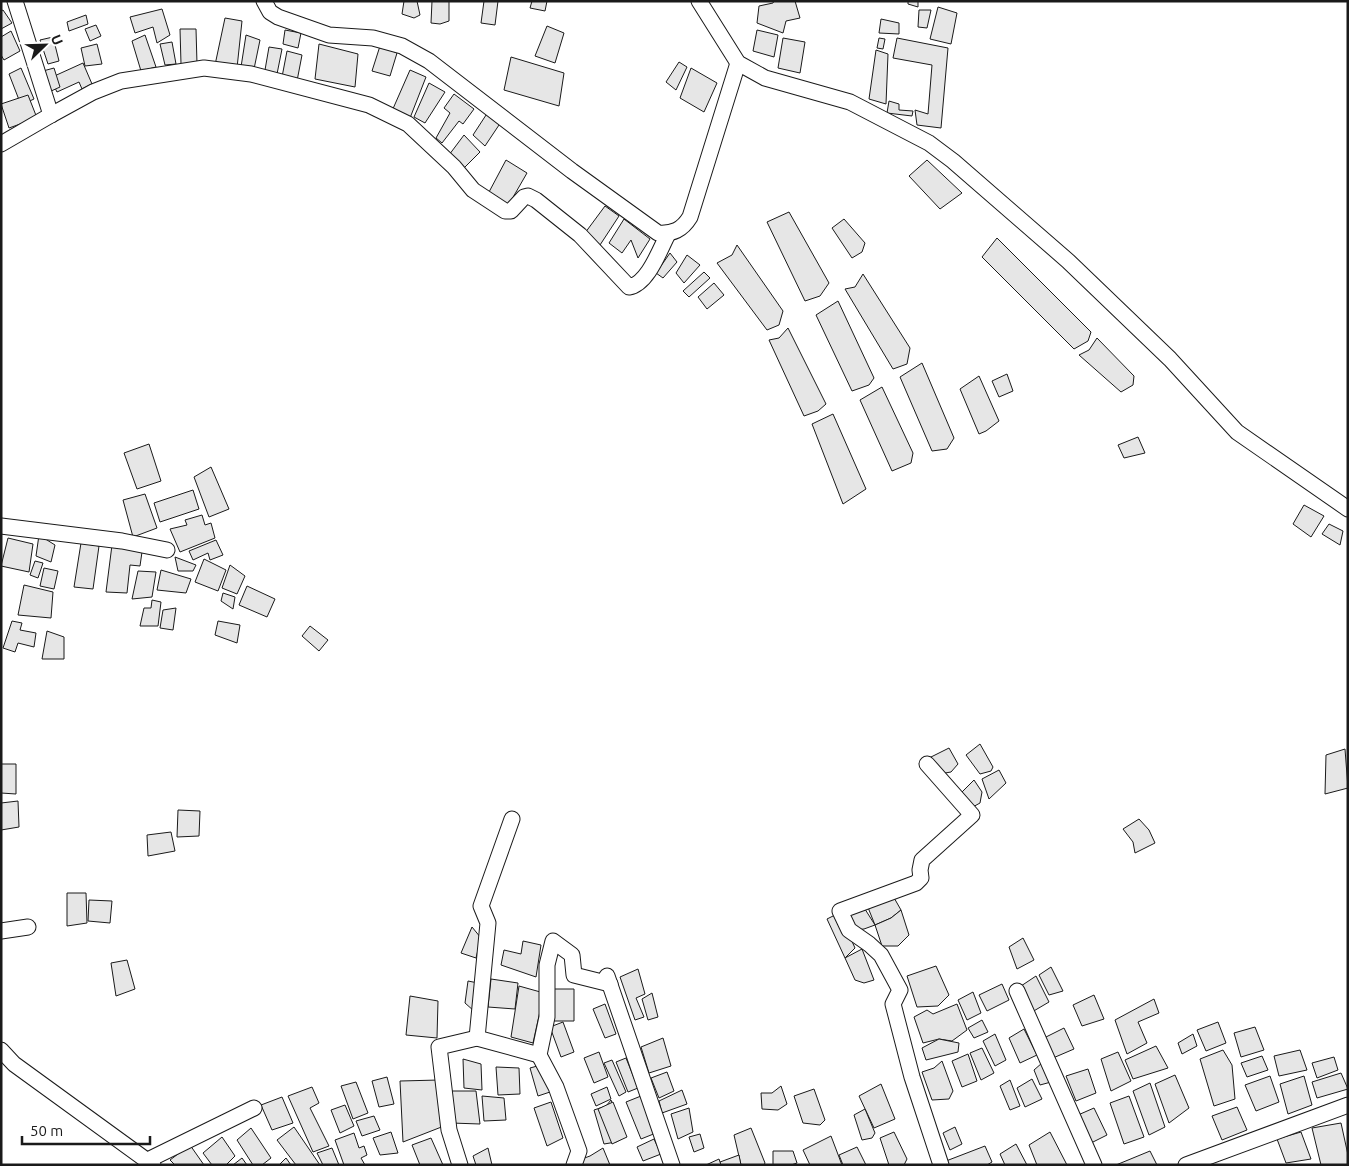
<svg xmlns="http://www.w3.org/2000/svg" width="1349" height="1166" font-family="Ubuntu,sans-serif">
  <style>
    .building { fill: #e6e6e6; stroke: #1a1a1a }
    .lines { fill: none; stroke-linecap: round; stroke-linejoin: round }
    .street-casing { stroke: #1a1a1a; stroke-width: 17 }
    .street { stroke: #fff; stroke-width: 15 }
  </style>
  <rect width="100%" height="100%" fill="#fff"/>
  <g class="building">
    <path d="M404 1H417L420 15 414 18 402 14Z"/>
    <path d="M432 1H449V21L440 24 431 23Z"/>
    <path d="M484 1H498L495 25 481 23Z"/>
    <path d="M532 1H547L545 11 530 8Z"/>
    <path d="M774 1H795L800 18 786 21 783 33 757 23 759 6 773 3Z"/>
    <path d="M908 1H918V7L908 4Z"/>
    <path d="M938 7 957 13 951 44 930 39Z"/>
    <path d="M162 9 170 35 157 43 153 27 135 33 130 17Z"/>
    <path d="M3 10 12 23 1 29V11Z"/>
    <path d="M919 10H931L927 28 918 27Z"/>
    <path d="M86 15 88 24 69 31 67 22Z"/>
    <path d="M225 18 242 21 237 68 215 65Z"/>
    <path d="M881 19 899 23V34L879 33Z"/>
    <path d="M96 25 101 36 90 41 85 29Z"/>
    <path d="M547 26 564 33 555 63 535 56Z"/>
    <path d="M180 29H196L197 64H181Z"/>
    <path d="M285 30 301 33 298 48 283 44Z"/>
    <path d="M757 30 778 35 774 57 753 51Z"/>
    <path d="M11 31 20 51 4 60 1 55V37Z"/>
    <path d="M145 35 156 67 141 71 132 41Z"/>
    <path d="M246 35 260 40 254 69 241 67Z"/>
    <path d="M53 37 59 61 48 64 40 40Z"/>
    <path d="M783 38 805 42 800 73 778 68Z"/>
    <path d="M879 38 885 39 883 49 877 48Z"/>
    <path d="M897 38 948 48 941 128 917 125 915 110 928 114 932 65 893 58Z"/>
    <path d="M172 42 176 64 165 65 160 44Z"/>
    <path d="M97 44 102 64 85 66 81 48Z"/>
    <path d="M319 44 358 54 355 87 315 79Z"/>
    <path d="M380 46 397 53 390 76 372 71Z"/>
    <path d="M269 47 282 49 277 74 265 70Z"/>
    <path d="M876 50 888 54 886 104 869 99Z"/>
    <path d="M287 51 302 55 297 81 282 77Z"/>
    <path d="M511 57 564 73 559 106 504 90Z"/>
    <path d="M679 62 687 67 676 90 666 82Z"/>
    <path d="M83 63 92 84 82 89 79 82 57 92 50 78Z"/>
    <path d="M21 68 34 99 21 105 9 74Z"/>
    <path d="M54 68 60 87 49 92 43 71Z"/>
    <path d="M691 68 717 83 704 112 680 98Z"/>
    <path d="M410 70 426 77 410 118 392 111Z"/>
    <path d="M429 83 445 92 425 123 414 117Z"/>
    <path d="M454 94 474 109 463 124 459 121 442 143 436 138 450 113 444 108Z"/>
    <path d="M28 95 37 118 9 128 1 104Z"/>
    <path d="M889 101 899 104V110L913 111 912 116 887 113Z"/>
    <path d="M488 112 501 122 485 146 473 135Z"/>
    <path d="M464 135 480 152 463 169 449 155Z"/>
    <path d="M506 160 527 173 508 206 489 192Z"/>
    <path d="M927 160 962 193 940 209 909 176Z"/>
    <path d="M605 206 619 216 600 245 585 233Z"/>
    <path d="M789 212 829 283 820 296 805 301 767 222Z"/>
    <path d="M624 219 650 239 638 258 631 240 622 253 609 243Z"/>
    <path d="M844 219 865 243 862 252 852 258 832 228Z"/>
    <path d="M997 238 1091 332 1088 341 1074 349 982 257Z"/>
    <path d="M737 245 783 311 779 325 767 330 717 263 732 255Z"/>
    <path d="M670 253 677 262 663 278 656 273Z"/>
    <path d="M687 255 700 265 684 283 676 273Z"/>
    <path d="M704 272 710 278 689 297 683 291Z"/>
    <path d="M863 274 910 348 907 364 893 369 845 289 855 287Z"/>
    <path d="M714 283 724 295 707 309 698 297Z"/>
    <path d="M838 301 874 378 869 385 852 391 816 315Z"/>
    <path d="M788 328 826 404 818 411 804 416 769 340 779 338Z"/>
    <path d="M1097 338 1134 376 1133 385 1121 392 1079 355 1089 350Z"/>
    <path d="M922 363 954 438 947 449 932 451 900 377Z"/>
    <path d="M1007 374 1013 391 999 397 992 381Z"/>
    <path d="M979 376 999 421 986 431 979 434 960 389Z"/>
    <path d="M882 387 913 453 911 463 892 471 860 400Z"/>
    <path d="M833 414 866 489 843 504 812 424Z"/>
    <path d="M1138 437 1145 453 1124 458 1118 445Z"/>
    <path d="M149 444 161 481 137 489 124 453Z"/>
    <path d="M211 467 229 509 209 517 194 477Z"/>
    <path d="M193 490 199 509 160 522 154 503Z"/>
    <path d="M145 494 157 528 133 537 123 500Z"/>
    <path d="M1304 505 1324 516 1311 537 1293 524Z"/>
    <path d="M202 515 205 525 211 523 215 538 180 552 170 529 187 525 185 520Z"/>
    <path d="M1329 524 1343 531 1340 545 1322 534Z"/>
    <path d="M39 535 55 545 51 562 36 556Z"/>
    <path d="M8 538 33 544 29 572 1 566Z"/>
    <path d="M216 540 223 555 210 560 208 553 193 560 189 551Z"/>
    <path d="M81 543 99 546 93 589 74 587Z"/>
    <path d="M112 545 142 552 140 566 130 565 127 593 106 592Z"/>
    <path d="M175 557 196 565 193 571H178Z"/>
    <path d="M204 559 226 570 218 591 195 582Z"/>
    <path d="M35 561 43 563 38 578 30 575Z"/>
    <path d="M230 565 245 576 237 594 222 588Z"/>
    <path d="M44 568 58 571 54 589 40 586Z"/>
    <path d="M161 570 191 579 186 593 157 590Z"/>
    <path d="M138 571 156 572 152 597 132 599Z"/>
    <path d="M24 585 53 592 51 618 18 615Z"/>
    <path d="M247 586 275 599 267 617 239 605Z"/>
    <path d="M223 593 235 597 233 609 221 601Z"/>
    <path d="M152 600 161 602 158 626H140L144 608H151Z"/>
    <path d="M176 608 173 630 160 628 163 610Z"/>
    <path d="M12 621 22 623 20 630 36 633 34 647 18 643 15 652 3 648Z"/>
    <path d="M218 621 240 625 237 643 215 635Z"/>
    <path d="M310 626 328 640 319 651 302 636Z"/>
    <path d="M47 631 64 637V659H42Z"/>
    <path d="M980 744 993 767 991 771 980 774 966 755Z"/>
    <path d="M949 748 958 764 951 772 939 774 931 757Z"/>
    <path d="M1345 749 1348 788 1325 794 1326 755Z"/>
    <path d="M1 764H16V794L1 793Z"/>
    <path d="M999 770 1006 783 989 799 982 779Z"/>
    <path d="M974 780 982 792 980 803 971 808 959 795Z"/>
    <path d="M18 801 19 827 1 830V803Z"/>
    <path d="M178 810 200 811 199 836 177 837Z"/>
    <path d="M1139 819 1149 830 1155 843 1135 853 1133 842 1123 829Z"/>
    <path d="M171 832 175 851 148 856 147 835Z"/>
    <path d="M67 893H86L87 923 67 926Z"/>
    <path d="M893 896 901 910 891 918 875 925 867 905Z"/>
    <path d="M89 900 112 901 110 923 88 921Z"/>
    <path d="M863 906 875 925 864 929 854 930 846 910Z"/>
    <path d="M901 910 909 935 898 946H882L875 925 891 918Z"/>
    <path d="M839 913 855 948 845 958 827 919Z"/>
    <path d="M472 927 481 938 476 958 461 953Z"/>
    <path d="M1023 938 1034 960 1017 969 1009 947Z"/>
    <path d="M523 941 541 945 536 977 501 965 504 950 521 954Z"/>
    <path d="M862 949 874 980 864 983 855 980 845 958Z"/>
    <path d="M127 960 135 989 116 996 111 963Z"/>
    <path d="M936 966 949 995 938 1006 917 1007 907 976Z"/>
    <path d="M1051 967 1063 991 1049 995 1039 975Z"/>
    <path d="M638 969 645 994 636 998 644 1017 635 1020 620 977Z"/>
    <path d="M1036 976 1049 1002 1032 1012 1021 986Z"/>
    <path d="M491 979 518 983 515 1009 488 1007Z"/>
    <path d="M468 981 478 983 474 1011 465 1003Z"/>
    <path d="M1002 984 1009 1000 987 1011 979 995Z"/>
    <path d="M519 986 544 993 533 1043 511 1037Z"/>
    <path d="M551 989H574V1021H550Z"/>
    <path d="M973 992 981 1013 967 1020 958 1000Z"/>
    <path d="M652 993 658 1017 648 1020 642 999Z"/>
    <path d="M1094 995 1104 1019 1082 1026 1073 1005Z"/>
    <path d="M410 996 438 1001 437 1038 406 1035Z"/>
    <path d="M1154 999 1159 1013 1138 1022 1147 1043 1127 1054 1115 1020Z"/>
    <path d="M605 1004 616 1034 605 1038 593 1009Z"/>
    <path d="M957 1004 967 1030 952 1041 939 1039 923 1043 914 1017 927 1010 933 1014Z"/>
    <path d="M982 1020 988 1032 974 1038 968 1028Z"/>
    <path d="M563 1022 574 1052 561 1057 550 1027Z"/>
    <path d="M1218 1022 1226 1043 1206 1051 1197 1030Z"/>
    <path d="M1255 1027 1264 1050 1241 1057 1234 1033Z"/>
    <path d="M1064 1028 1074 1049 1053 1058 1044 1038Z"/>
    <path d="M1024 1029 1037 1055 1020 1063 1009 1038Z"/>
    <path d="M995 1034 1006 1060 995 1066 983 1041Z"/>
    <path d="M1193 1034 1197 1046 1182 1054 1178 1043Z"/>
    <path d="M663 1038 671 1066 649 1073 641 1047Z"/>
    <path d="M939 1039 959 1043 958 1052 926 1060 922 1048Z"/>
    <path d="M1156 1046 1168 1068 1133 1079 1125 1060Z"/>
    <path d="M982 1048 994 1073 981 1080 970 1053Z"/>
    <path d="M1223 1050 1232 1065 1235 1099 1214 1106 1200 1059Z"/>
    <path d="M1300 1050 1307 1070 1279 1076 1274 1056Z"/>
    <path d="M599 1052 608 1077 594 1083 584 1058Z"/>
    <path d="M1118 1052 1131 1081 1111 1091 1101 1059Z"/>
    <path d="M968 1054 977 1081 962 1087 952 1061Z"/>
    <path d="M1262 1056 1268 1070 1247 1077 1241 1063Z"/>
    <path d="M1334 1057 1338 1070 1317 1078 1312 1063Z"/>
    <path d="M626 1058 638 1088 628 1092 616 1062Z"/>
    <path d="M463 1059 481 1064 482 1090 464 1088Z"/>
    <path d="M612 1060 626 1092 619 1096 604 1063Z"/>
    <path d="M942 1061 953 1091 949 1099 932 1100 922 1072 934 1068Z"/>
    <path d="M1042 1063 1051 1082 1040 1085 1034 1070Z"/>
    <path d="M541 1065 550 1092 538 1096 530 1068Z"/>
    <path d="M496 1067 519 1068 520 1094 498 1095Z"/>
    <path d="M1088 1069 1096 1093 1076 1101 1066 1076Z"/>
    <path d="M667 1072 674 1091 659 1098 651 1078Z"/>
    <path d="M1341 1073 1348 1089 1317 1098 1312 1082Z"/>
    <path d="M1175 1075 1189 1108 1169 1123 1155 1084Z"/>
    <path d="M1270 1076 1279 1102 1256 1111 1245 1085Z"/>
    <path d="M1304 1076 1312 1105 1288 1114 1280 1084Z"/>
    <path d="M387 1077 394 1104 379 1107 372 1081Z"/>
    <path d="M1032 1079 1042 1099 1025 1107 1017 1088Z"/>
    <path d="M439 1080 444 1126 403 1142 400 1081Z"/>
    <path d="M1010 1080 1020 1106 1010 1110 1000 1086Z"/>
    <path d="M356 1082 368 1113 353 1119 341 1086Z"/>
    <path d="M1150 1083 1165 1127 1149 1135 1133 1091Z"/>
    <path d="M881 1084 895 1119 874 1128 859 1096Z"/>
    <path d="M781 1086 787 1104 778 1110 762 1109 761 1093H772Z"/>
    <path d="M312 1087 319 1103 310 1108 329 1146 313 1152 288 1096Z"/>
    <path d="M607 1087 611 1099 596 1106 591 1094Z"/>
    <path d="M814 1089 825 1120 820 1125 803 1123 794 1096Z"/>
    <path d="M682 1090 687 1104 662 1113 659 1101Z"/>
    <path d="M449 1091H476L480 1124 451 1123Z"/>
    <path d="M482 1096 504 1098 506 1120 484 1121Z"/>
    <path d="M641 1096 656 1133 641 1139 626 1102Z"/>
    <path d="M1129 1096 1144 1137 1124 1144 1110 1103Z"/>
    <path d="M282 1097 293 1123 272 1130 261 1105Z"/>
    <path d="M611 1100 625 1137 616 1142 604 1144 594 1110 606 1106Z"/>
    <path d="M551 1102 563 1138 547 1146 534 1108Z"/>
    <path d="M613 1102 627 1137 612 1144 598 1109Z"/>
    <path d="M345 1105 354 1126 340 1133 331 1110Z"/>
    <path d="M1237 1107 1247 1130 1222 1140 1212 1116Z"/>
    <path d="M689 1108 693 1132 678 1139 671 1114Z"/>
    <path d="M1094 1108 1107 1135 1091 1143 1078 1115Z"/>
    <path d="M865 1109 875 1133 872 1138 862 1140 854 1115Z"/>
    <path d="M374 1116 380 1130 362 1136 356 1121Z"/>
    <path d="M1341 1123 1348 1155V1165H1321L1312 1128Z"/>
    <path d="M294 1127 320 1165H296L277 1140Z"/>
    <path d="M955 1127 962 1144 950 1150 943 1133Z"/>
    <path d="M251 1128 271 1158 262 1165H253L237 1140Z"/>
    <path d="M751 1128 765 1163 764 1165H741L734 1135Z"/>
    <path d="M391 1132 398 1153 380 1155 373 1138Z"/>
    <path d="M894 1132 907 1159 904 1165H889L880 1138Z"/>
    <path d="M1050 1132 1067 1165H1037L1029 1145Z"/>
    <path d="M1301 1132 1311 1159 1286 1163 1277 1139Z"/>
    <path d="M354 1133 359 1148 364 1146 367 1155 361 1158 365 1165H344L335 1140Z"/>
    <path d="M700 1134 704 1148 694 1152 689 1137Z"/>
    <path d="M831 1136 842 1165H810L803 1150Z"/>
    <path d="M222 1137 235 1156 226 1165H212L203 1153Z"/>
    <path d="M431 1138 443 1165H420L412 1145Z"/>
    <path d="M654 1139 661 1154 643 1161 637 1147Z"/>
    <path d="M1016 1144 1027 1165H1005L1000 1154Z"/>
    <path d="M190 1145 204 1165H175L170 1160Z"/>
    <path d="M985 1146 992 1162 987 1165H947L946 1161Z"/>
    <path d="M857 1147 866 1165H843L839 1155Z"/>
    <path d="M332 1148 339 1165H323L317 1153Z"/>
    <path d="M488 1148 492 1165H476L473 1156Z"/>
    <path d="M603 1148 610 1165H581L579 1160 590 1156Z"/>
    <path d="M773 1151H793L797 1163 791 1165H773Z"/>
    <path d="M1150 1151 1157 1165H1116Z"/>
    <path d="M739 1155 741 1165H721L720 1162Z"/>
    <path d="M242 1158 247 1165H233Z"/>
    <path d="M286 1158 291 1165H279Z"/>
    <path d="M719 1159 721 1165H706Z"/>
  </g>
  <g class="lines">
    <g class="street-casing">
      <g id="street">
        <path d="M15 1 51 115"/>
        <path d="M264 1 270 12 278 17 329 35 373 38 402 46 429 61 572 171 658 233C673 234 682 230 690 217L738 63"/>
        <path d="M699 1 738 63 765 78 850 102 929 143 953 161 1068 261 1170 359 1237 432 1348 509"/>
        <path d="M1 144 51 115 93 92 121 81 204 68 251 74 369 105 408 124 454 167 473 190 505 211H511L524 197 528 196 536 200 580 235 629 287C648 284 660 249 668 234"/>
        <path d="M1 526 122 541 167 550"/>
        <path d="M927 764 972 815 922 860 920 870 921 878 916 883 840 911 849 930 869 944 881 955 900 990 893 1004 912 1077 941 1165"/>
        <path d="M512 819 481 906 488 923 477 1038 539 1055"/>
        <path d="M1 931 28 927"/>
        <path d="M607 976 672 1165"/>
        <path d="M1017 991 1094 1165"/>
        <path d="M1 1050 14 1064 153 1165"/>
        <path d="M148 1160 254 1108"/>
        <path d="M460 1165 449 1130 439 1047 477 1038"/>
        <path d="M574 1165 579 1151 556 1087 539 1055 547 1017V965L553 941 572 955 574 975 610 984"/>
        <path d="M1186 1165 1348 1105"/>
      </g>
    </g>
    <use href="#street" class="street"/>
  </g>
  <rect width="1349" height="1166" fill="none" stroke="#1a1a1a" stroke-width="5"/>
  <g transform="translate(45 45) rotate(67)" stroke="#ffffff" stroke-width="4" paint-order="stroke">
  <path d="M0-4L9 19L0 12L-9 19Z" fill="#1a1a1a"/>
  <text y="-8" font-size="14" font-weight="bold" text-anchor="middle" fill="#1a1a1a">U</text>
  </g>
  <path d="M22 1136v8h128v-8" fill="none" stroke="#1a1a1a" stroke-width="2.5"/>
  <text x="30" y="1136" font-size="15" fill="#1a1a1a" stroke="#ffffff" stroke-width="4" paint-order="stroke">50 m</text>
</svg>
